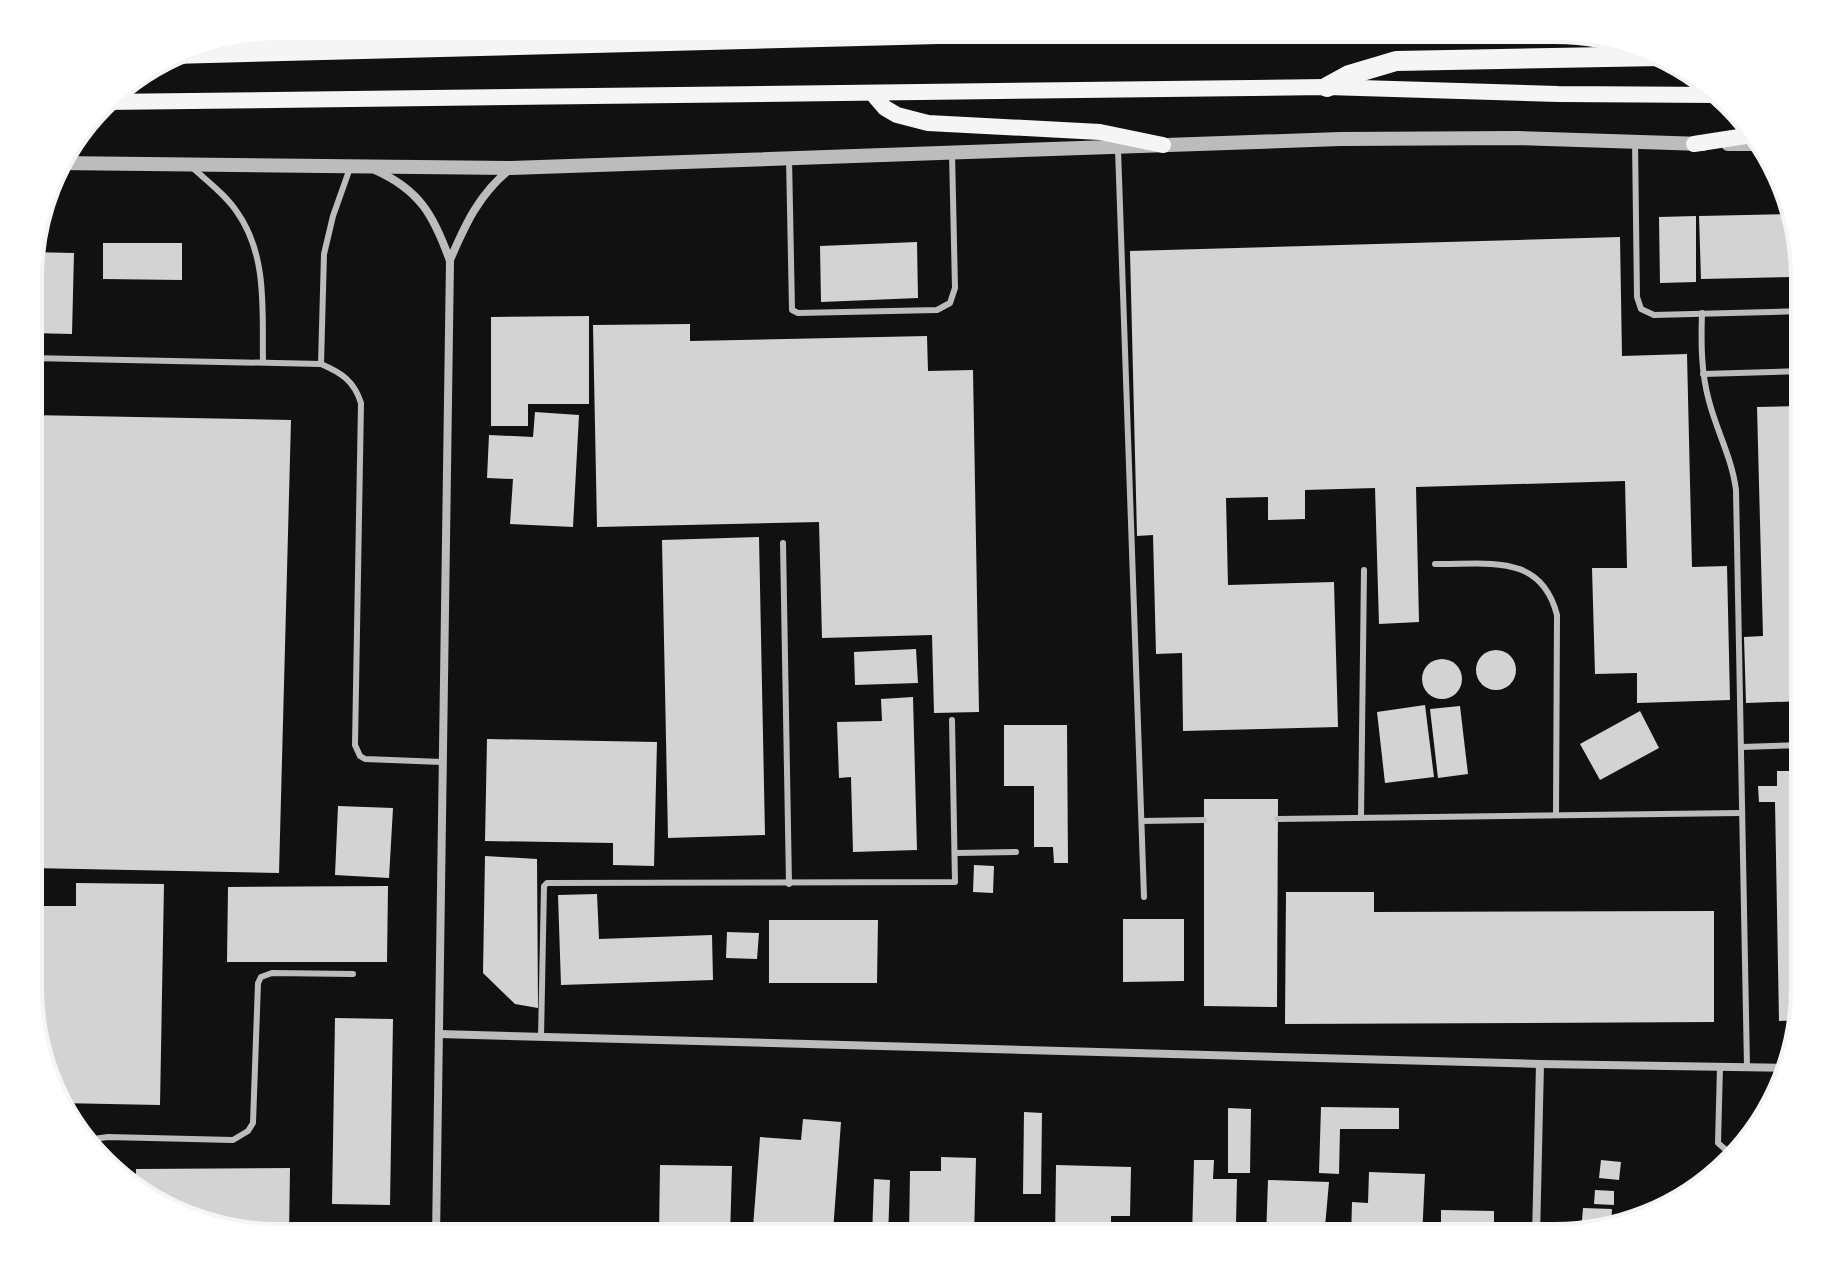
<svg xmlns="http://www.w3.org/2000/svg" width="1833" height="1266" font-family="'Roboto Condensed',sans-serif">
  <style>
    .building { fill: #d3d3d3 }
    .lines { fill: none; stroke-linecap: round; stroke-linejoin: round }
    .service { stroke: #bcbcbc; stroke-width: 6 }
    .minor { stroke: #bcbcbc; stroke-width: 8 }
    .tertiary { stroke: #bcbcbc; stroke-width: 14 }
    .secondary { stroke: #f5f5f5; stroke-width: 16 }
    .primary { stroke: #f5f5f5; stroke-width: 20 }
    .rim { fill: none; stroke: #f5f5f5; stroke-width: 4 }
  </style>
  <rect width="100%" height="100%" fill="#111"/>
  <g class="building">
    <path d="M1791 214 1794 223 1795 277 1701 279 1699 216Z"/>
    <path d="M1696 216V282L1660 283 1659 217Z"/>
    <path d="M1620 237 1622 356 1687 354 1692 567 1727 566 1730 700 1637 703V673L1595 674 1592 568H1627L1625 481 1416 487 1419 622 1379 624 1375 488 1305 490V519L1268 520V497L1226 498 1228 585 1334 582 1338 727 1183 731 1182 653 1156 654 1153 535 1137 536 1130 251Z"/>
    <path d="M917 242 918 298 821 302 820 246Z"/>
    <path d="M103 243H182V280L103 279Z"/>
    <path d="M30 252 74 253 72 334 30 333Z"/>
    <path d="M589 316V404H528V426H491V317Z"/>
    <path d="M690 324V341L927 336 928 371 973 370 979 712 934 713 932 635 822 638 819 522 597 527 593 325Z"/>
    <path d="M1804 406V701L1746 703 1744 637 1763 636 1757 407Z"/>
    <path d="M535 412 579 415 573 527 510 524 513 479 487 478 489 435 533 437Z"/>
    <path d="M30 415 291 420 279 873 30 868Z"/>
    <path d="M759 537 765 835 668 838 662 540Z"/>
    <path d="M916 649 918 683 855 685 854 652Z"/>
    <circle cx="1496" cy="670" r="20"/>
    <circle cx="1442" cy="679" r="20"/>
    <path d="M913 697 917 850 853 852 851 777 839 778 837 722 882 721 881 699Z"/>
    <path d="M1425 705 1434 777 1385 783 1377 712Z"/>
    <path d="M1460 706 1468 774 1438 778 1430 709Z"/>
    <path d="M1640 711 1659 748 1600 780 1580 744Z"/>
    <path d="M1004 725H1067L1068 863H1054L1053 847H1034V786H1004Z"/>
    <path d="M487 739 657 742 654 866 613 865V843L485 841Z"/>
    <path d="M1777 771H1804V1004L1801 1020 1779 1021 1775 802H1759L1758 786H1777Z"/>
    <path d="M1204 799H1278L1277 1007 1204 1006Z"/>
    <path d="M338 806 393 808 389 878 335 875Z"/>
    <path d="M485 856 537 859 538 1008 515 1004 483 973Z"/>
    <path d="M974 865 994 866 993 893 973 892Z"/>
    <path d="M76 883 164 884 160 1105 58 1103 30 1020V906H76Z"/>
    <path d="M388 886 387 962H227L228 887Z"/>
    <path d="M1286 892H1374V912L1714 911V1022L1285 1024Z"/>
    <path d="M597 894 599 939 712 935 713 980 561 985 558 895Z"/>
    <path d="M1123 919H1184V981L1123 982Z"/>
    <path d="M769 920H878L877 983H769Z"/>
    <path d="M727 932 759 933 757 959 726 958Z"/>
    <path d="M335 1018 393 1019 390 1205 332 1204Z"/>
    <path d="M1321 1107 1399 1108V1129H1340L1339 1174 1319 1173Z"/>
    <path d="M1228 1108 1251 1109 1250 1173H1228Z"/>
    <path d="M1024 1112 1042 1113 1041 1194H1023Z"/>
    <path d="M803 1119 841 1122 833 1232 753 1227 760 1137 801 1140Z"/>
    <path d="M941 1157 976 1158 974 1238H909L910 1171H941Z"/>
    <path d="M1194 1160H1214L1213 1179H1237L1236 1225H1217L1216 1238H1192Z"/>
    <path d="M1601 1160 1621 1162 1619 1180 1599 1178Z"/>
    <path d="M660 1165 732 1166 730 1237 659 1236Z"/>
    <path d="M1056 1165 1131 1167 1130 1216H1111V1238H1055Z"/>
    <path d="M290 1168 289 1237H262L197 1225 136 1191V1169Z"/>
    <path d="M1369 1172 1425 1174 1422 1238H1351L1352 1202 1368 1203Z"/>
    <path d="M874 1179 890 1180 888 1238H872Z"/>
    <path d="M1268 1180 1329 1182 1324 1238H1266Z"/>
    <path d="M1595 1190 1614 1191V1205L1594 1204Z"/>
    <path d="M1583 1208 1612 1209 1611 1225 1581 1232Z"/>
    <path d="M1441 1210 1494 1211V1238H1441Z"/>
    <path d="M1152 1223 1188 1224V1238H1121V1234L1151 1235Z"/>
    <path d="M337 1225 401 1227V1238H337Z"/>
  </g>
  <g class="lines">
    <g class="service">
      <path d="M1635 141 1637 297 1641 309 1654 315 1804 311"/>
      <path d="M1118 149 1144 897"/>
      <path d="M789 158 792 310 798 313 937 310 950 303 955 288 952 153"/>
      <path d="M193 168C208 182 226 195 237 212 268 256 262 311 263 362"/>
      <path d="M1702 313C1701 343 1701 372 1709 401 1717 432 1732 458 1736 490L1747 1067"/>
      <path d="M30 358 321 364C342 373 354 381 361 403L355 745 360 756 365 759 442 762"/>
      <path d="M321 364 324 254 333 216 350 168"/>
      <path d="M1703 374 1804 371"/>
      <path d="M783 543 789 884"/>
      <path d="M1435 564C1487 565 1541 552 1557 615L1556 815"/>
      <path d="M1741 747 1804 745"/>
      <path d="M1361 817 1364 570"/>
      <path d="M1278 819 1742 813"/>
      <path d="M1142 821 1204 820"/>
      <path d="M956 853 1016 852"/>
      <path d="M541 1037 544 886 547 883 955 882 952 720"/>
      <path d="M1720 1067 1718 1143 1733 1156"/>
      <path d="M86 1140 108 1137 233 1140 248 1131 253 1123 258 983 261 977 272 973 353 974"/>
    </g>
    <g class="minor">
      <path d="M375 170C420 190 434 216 450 261L436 1238"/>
      <path d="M450 260C465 225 479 194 510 169"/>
      <path d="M439 1034 1540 1064 1792 1068"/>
      <path d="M1536 1238 1540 1064"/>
    </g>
    <g class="tertiary">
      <path d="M1728 144H1760"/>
      <path d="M57 163 511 168 1340 139 1517 138 1703 144"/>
    </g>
    <g class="secondary">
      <path d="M873 94 885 108 897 115 928 123 1100 132 1163 145"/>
      <path d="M104 102 1327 87 1558 94 1720 95"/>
      <path d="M1694 144 1752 135"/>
    </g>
    <g class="primary">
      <path d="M172 54 1167 28"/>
      <path d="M1327 87 1349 75 1396 61 1662 56"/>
    </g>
  </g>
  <path d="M0 0H1833V1266H0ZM278 42H1555A236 236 0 0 1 1791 278V988A236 236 0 0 1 1555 1224H278A236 236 0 0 1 42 988V278A236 236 0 0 1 278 42Z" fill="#fff" fill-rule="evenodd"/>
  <path class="rim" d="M278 42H1555A236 236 0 0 1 1791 278V988A236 236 0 0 1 1555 1224H278A236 236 0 0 1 42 988V278A236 236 0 0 1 278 42Z"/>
</svg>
